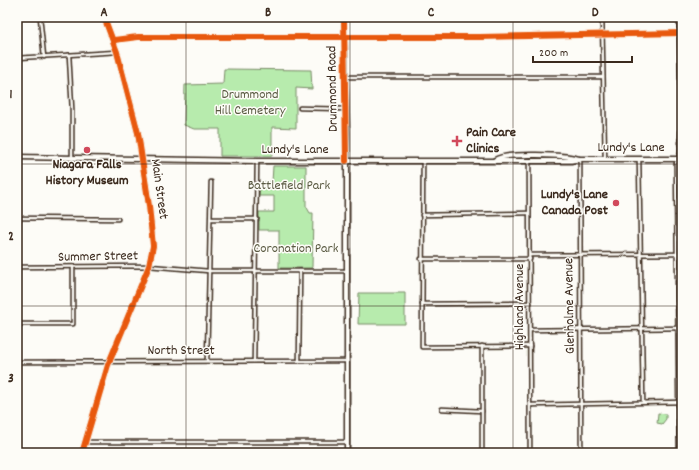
<svg xmlns="http://www.w3.org/2000/svg" width="699" height="470" font-family="Dekko,sans-serif">
  <style>
    .green { fill: #b7ebad; stroke: #798a66 }
    .lines { fill: none; stroke-linecap: round; stroke-linejoin: round }
    .street-casing { stroke: #3b2a1e; stroke-width: 5.5 }
    .secondary-casing { stroke: #3b2a1e; stroke-width: 7 }
    .street { stroke: #fdfcf7; stroke-width: 2.5 }
    .secondary { stroke: #fdfcf7; stroke-width: 4 }
    .cycleway-casing { stroke: #fdfcf7; stroke-width: 8 }
    .cycleway { stroke: #e8590c; stroke-width: 6 }
    .grid { fill: none; stroke: #3b2a1e; stroke-width: 1; stroke-opacity: 0.55 }
    .poi-dot { fill: #d1495b; stroke: #fdfcf7; stroke-width: 1.5 }
    .labels { text-anchor: middle; dominant-baseline: central; stroke-width: 3; stroke-linejoin: round; paint-order: stroke }
    .street-label { font-size: 14px; fill: #3b2a1e; stroke: #fdfcf7 }
    .park-label { font-size: 14px; fill: #5a5a42; stroke: #fdfcf7 }
    .poi-label { font-size: 14px; font-weight: bold; fill: #3b2a1e; stroke: #fdfcf7; text-anchor: start }
    .neatline { fill: none; stroke: #3b2a1e; stroke-width: 1.5 }
    .grid-label { font-size: 13px; text-anchor: middle; font-weight: bold; fill: #3b2a1e }
  </style>
  <rect width="100%" height="100%" fill="#fdfcf7"/>
  <filter id="ink" filterUnits="userSpaceOnUse"><feTurbulence type="fractalNoise" baseFrequency=".025" numOctaves="2"/><feDisplacementMap in="SourceGraphic" scale="8" xChannelSelector="R" yChannelSelector="G"/><feConvolveMatrix kernelMatrix="1 2 1 2 8 2 1 2 1" color-interpolation-filters="sRGB"/></filter>
  <g filter="url(#ink)">
    <g class="green">
      <path d="M224 69 311 70 312 89 296 88V128L272 127V156H220V129H194L184 125 185 85 223 84Z"/>
      <path d="M273 166H306V206L310 213H313L312 268H279V230H259V212H274V196H259L260 182H272Z"/>
      <path d="M359 293H405V324H358Z"/>
      <path d="M658 413 666 414V419L662 424 657 423Z"/>
    </g>
    <g class="lines">
      <g class="street-casing">
        <g id="street">
          <path d="M40 17 44 57"/>
          <path d="M602 17 605 159"/>
          <path d="M114 40 138 37H480L682 33"/>
          <path d="M69 55 72 109V158"/>
          <path d="M17 58 117 52"/>
          <path d="M346 77H603"/>
          <path d="M300 108 346 109"/>
          <path d="M639 159 643 402"/>
          <path d="M580 160 581 453"/>
          <path d="M423 161 422 347 530 346"/>
          <path d="M529 161 530 453"/>
          <path d="M422 215 529 213"/>
          <path d="M17 218 118 219"/>
          <path d="M211 219H257"/>
          <path d="M530 255 682 254"/>
          <path d="M421 259H530"/>
          <path d="M17 267 149 266 209 271H346"/>
          <path d="M422 304 530 303"/>
          <path d="M17 324H73V268"/>
          <path d="M530 330 682 328"/>
          <path d="M482 346V453"/>
          <path d="M207 360 211 182"/>
          <path d="M254 361 257 161"/>
          <path d="M299 361 300 271"/>
          <path d="M17 362 346 361"/>
          <path d="M530 405 682 402"/>
          <path d="M442 409 482 411"/>
          <path d="M86 442H347"/>
          <path d="M679 453 676 164 680 153 681 119 679 17"/>
        </g>
      </g>
      <g class="secondary-casing">
        <g id="secondary">
          <path d="M344 17 347 132V453"/>
          <path d="M17 157 257 161H571L580 159H682"/>
          <path d="M495 160C505 152 567 155 579 159"/>
          <path d="M82 453 108 365 149 266 153 246 149 206 138 133 117 52 104 17"/>
        </g>
      </g>
      <use href="#street" class="street"/>
      <use href="#secondary" class="secondary"/>
      <g class="cycleway-casing">
        <g id="cycleway">
          <path d="M344 17 346 161"/>
          <path d="M114 40 138 37H480L682 33"/>
          <path d="M82 453 108 365 149 266 153 246 149 206 138 133 117 52 104 17"/>
        </g>
      </g>
      <use href="#cycleway" class="cycleway"/>
    </g>
  </g>
  <path class="grid" d="M186 17V453M350 17V453M513 17V453M17 164H682M17 306H682"/>
  <g class="poi-dot">
    <path d="M455 135h4v4h4v4h-4v4h-4v-4h-4v-4h4z"/>
    <circle cx="87" cy="150" r="4"/>
    <circle cx="616" cy="203" r="4"/>
  </g>
  <g class="labels">
    <g class="street-label">
      <text transform="translate(333 89) rotate(-91)">Drummond Road</text>
      <text x="631" y="148">Lundy's Lane</text>
      <text x="295" y="150">Lundy's Lane</text>
      <text transform="translate(159 189) rotate(82)">Main Street</text>
      <text transform="translate(98 257) rotate(-1)">Summer Street</text>
      <text transform="translate(570 306) rotate(-91)">Glenholme Avenue</text>
      <text transform="translate(520 307) rotate(-90)">Highland Avenue</text>
      <text x="181" y="351">North Street</text>
    </g>
    <g class="park-label">
      <text x="250" y="95">Drummond<tspan x="250" dy="16">Hill Cemetery</tspan></text>
      <text x="289" y="186">Battlefield Park</text>
      <text x="296" y="249">Coronation Park</text>
    </g>
    <g class="poi-label">
      <text x="466" y="133">Pain Care<tspan x="466" dy="16">Clinics</tspan></text>
      <text x="87" y="165" text-anchor="middle">Niagara Falls<tspan x="87" dy="16">History Museum</tspan></text>
      <text x="608" y="195" text-anchor="end">Lundy's Lane<tspan x="608" dy="16">Canada Post</tspan></text>
    </g>
  </g>
  <rect width="699" height="470" fill="none" stroke="#fdfcf7" stroke-width="44"/>
  <path d="M533 56v6h99v-6" fill="none" stroke="#3b2a1e" stroke-width="2"/>
  <text x="539" y="56" font-size="12" fill="#3b2a1e" stroke="#fdfcf7" stroke-width="3" paint-order="stroke">200 m</text>
  <rect x="22" y="22" width="655" height="426" class="neatline"/>
  <g class="grid-label">
    <text x="104" y="16">A</text>
    <text x="268" y="16">B</text>
    <text x="431" y="16">C</text>
    <text x="595" y="16">D</text>
    <text x="11" y="98">1</text>
    <text x="11" y="240">2</text>
    <text x="11" y="382">3</text>
  </g>
</svg>
